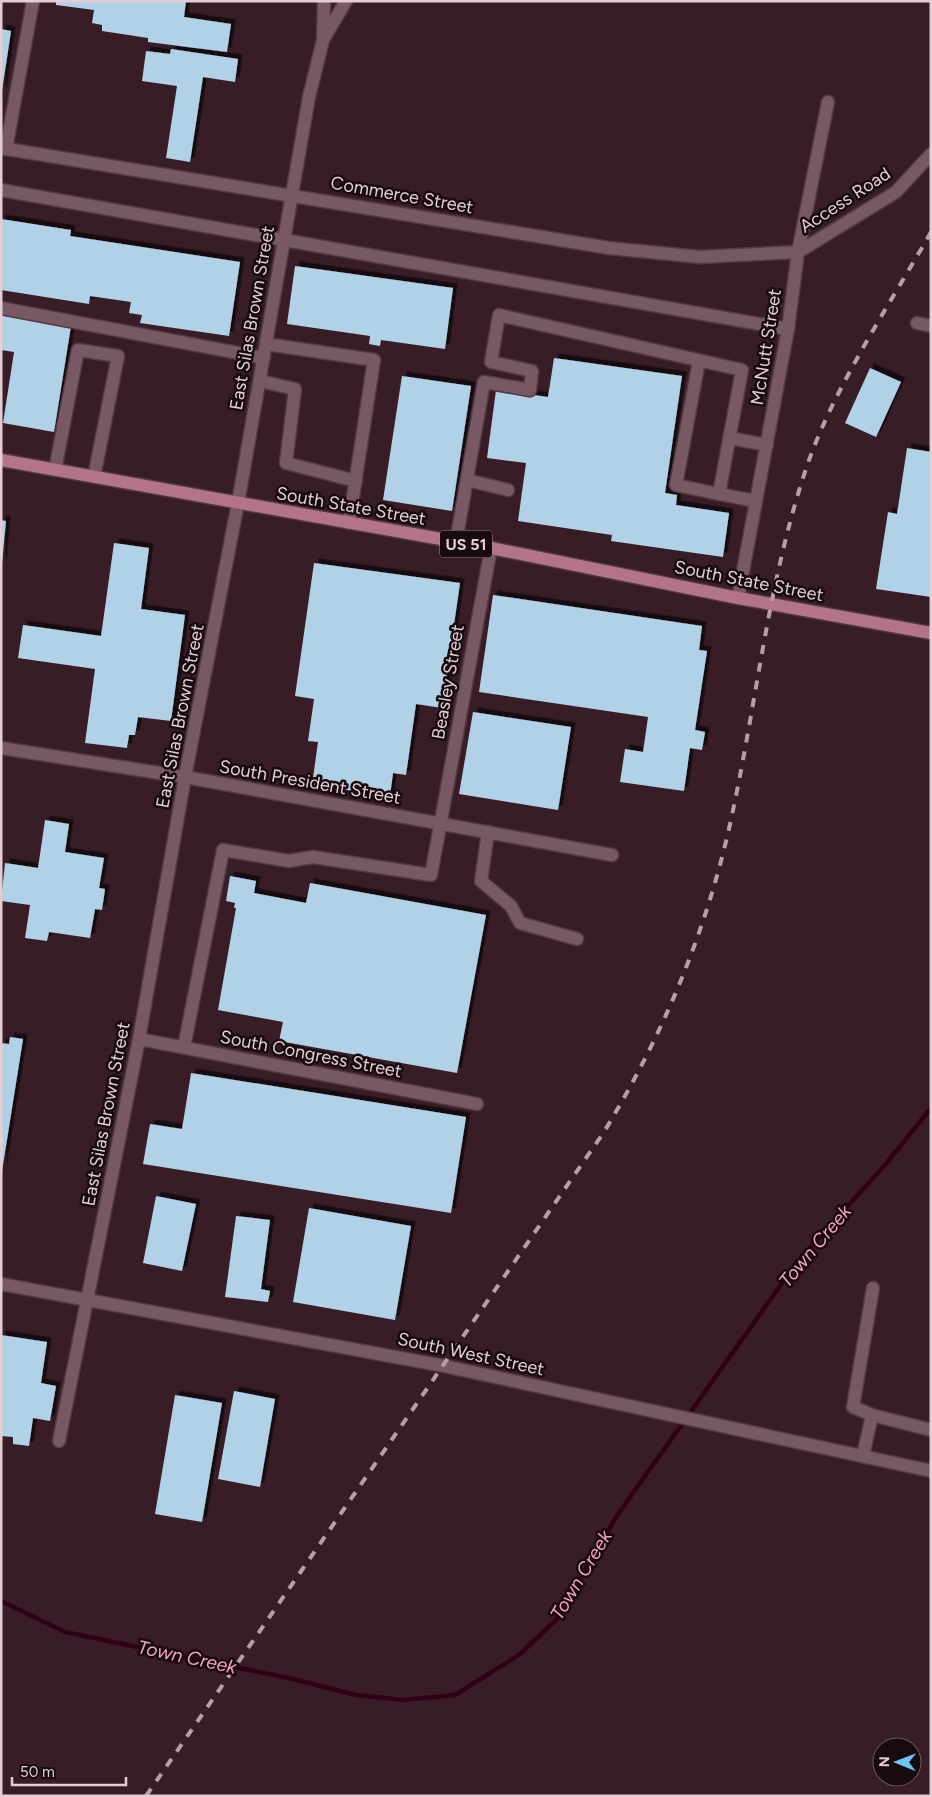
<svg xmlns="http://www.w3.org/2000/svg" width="932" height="1797" font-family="Figtree,sans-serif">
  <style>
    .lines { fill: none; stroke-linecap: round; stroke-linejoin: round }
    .stream { stroke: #300016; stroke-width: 4.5 }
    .building { fill: #b0d1e6; filter: url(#shadow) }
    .minor-casing { stroke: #513a42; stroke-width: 15 }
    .major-casing { stroke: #513a42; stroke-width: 15 }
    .minor { stroke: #785862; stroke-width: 12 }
    .major { stroke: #b3748a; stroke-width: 12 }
    .rail { stroke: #b5a0a6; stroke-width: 4; stroke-dasharray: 9 9; stroke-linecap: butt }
    .labels { text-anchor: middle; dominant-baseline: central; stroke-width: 5; stroke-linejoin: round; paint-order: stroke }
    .shield { fill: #170b0f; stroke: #a59499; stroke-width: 1 }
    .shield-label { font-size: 16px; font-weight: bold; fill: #e2ced4 }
    .street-label { font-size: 18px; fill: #e2ced4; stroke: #170b0f }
    .water-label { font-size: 19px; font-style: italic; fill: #f7a1bf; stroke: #170b0f }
  </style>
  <defs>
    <filter id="shadow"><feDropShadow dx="4.5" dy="-4.5" stdDeviation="0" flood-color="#0009"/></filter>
  </defs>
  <rect width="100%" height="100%" fill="#381d26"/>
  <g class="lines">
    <path class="stream" d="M1 1601 65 1632 293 1679 356 1695 403 1700 455 1695 520 1654 557 1619 616 1517 797 1262 885 1165 931 1108"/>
  </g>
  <g class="building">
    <path d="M56 1H186L184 17 231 24 227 52 148 42V38L102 31V25L92 23 94 10 56 5Z"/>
    <path d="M1 29 11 31 2 91H1Z"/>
    <path d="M171 49 238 59 235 82 203 77 190 162 166 158 177 86 142 81 146 51 170 54Z"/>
    <path d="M1 219 71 230 70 236 240 262 229 336 140 323 142 315 129 313 131 302 90 296 89 304 1 290Z"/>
    <path d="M295 266 453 288 445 349 381 340 380 346 369 344 370 336 287 324Z"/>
    <path d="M1 315 71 326 54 432 3 423 14 352 1 350Z"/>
    <path d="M554 358 682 376 665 493 677 495 676 505 729 513 723 557 611 541 612 535 518 521 526 463 487 458 496 390 548 397Z"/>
    <path d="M870 368 901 382 876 437 845 423Z"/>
    <path d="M402 376 471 386 452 511 383 500Z"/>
    <path d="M907 448 931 452V597L876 589 888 512 897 514Z"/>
    <path d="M1 520 6 521 2 564H1Z"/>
    <path d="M114 543 149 548 141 609 185 615 171 721 138 717 135 735H129L127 748 85 743 95 669 18 658 23 625 101 636Z"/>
    <path d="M314 563 460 583 442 708 416 704 406 775 393 773 390 796 312 785 318 742 308 741 314 699 295 696Z"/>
    <path d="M493 595 702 626 699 650 707 651 695 730 705 732 702 750 690 748 684 791 620 782 625 749 643 752 648 717 479 692Z"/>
    <path d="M473 712 571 727 558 810 459 794Z"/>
    <path d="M45 820 69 824 65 852 104 858 99 888 105 889 102 910 95 909 90 938 49 932 47 941 25 938 30 905 1 901 5 863 38 868Z"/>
    <path d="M230 876 256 881 254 893 306 903 310 883 486 915 457 1073 279 1041 283 1022 218 1010 236 908H234L235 903 226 901Z"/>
    <path d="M10 1037 23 1039 2 1171 1 1043 9 1044Z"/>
    <path d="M191 1073 466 1117 451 1213 143 1164 150 1124 182 1129Z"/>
    <path d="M156 1196 196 1204 182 1271 143 1263Z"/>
    <path d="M309 1208 411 1226 395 1320 293 1302Z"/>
    <path d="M236 1216 270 1220 261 1289 270 1291 268 1302 225 1297Z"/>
    <path d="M1 1335 47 1342 41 1383 56 1386 50 1421 33 1418 29 1446 13 1444V1437L1 1436Z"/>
    <path d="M234 1391 275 1399 260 1487 218 1479Z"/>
    <path d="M175 1395 222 1403 202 1522 155 1514Z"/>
  </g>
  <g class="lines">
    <g class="minor-casing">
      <g id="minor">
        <path d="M323 39 324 1"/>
        <path d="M1 148 609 248 700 257 798 252 896 192 931 154"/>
        <path d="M6 149 33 1"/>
        <path d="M1 190 788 329"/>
        <path d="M1 308 264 358"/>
        <path d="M917 323 931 326"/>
        <path d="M266 344 374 360 349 523"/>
        <path d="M699 361 676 485 719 494"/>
        <path d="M260 381 295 389 286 463 356 481"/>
        <path d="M729 438 767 445"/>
        <path d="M55 470 78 350 118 356 94 477"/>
        <path d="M467 480 508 490"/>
        <path d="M456 542 484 382 530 390 532 371 491 362 499 315 742 370 719 494 756 501"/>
        <path d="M738 598 788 329 798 252 828 102"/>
        <path d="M1 748 185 777 612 855"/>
        <path d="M488 832 481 881 511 906 520 923 577 939"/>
        <path d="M139 1039 477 1104"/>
        <path d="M184 1047 223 850 289 861 313 857 431 875 491 548"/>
        <path d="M1 1284 444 1366 931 1471"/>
        <path d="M873 1288 853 1407 872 1415 931 1430"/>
        <path d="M59 1441 139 1039 185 777 238 503 309 97 323 40 346 1"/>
        <path d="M863 1456 872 1415"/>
      </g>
    </g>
    <g class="major-casing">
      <path id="major" d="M1 460 491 548 738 598 931 633"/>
    </g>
    <use href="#minor" class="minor"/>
    <use href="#major" class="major"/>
    <path class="rail" d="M146 1796 604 1132C661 1038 703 940 728 833 756 711 767 582 808 463 835 386 890 304 931 232"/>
  </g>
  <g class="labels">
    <rect class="shield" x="440" y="530.5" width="52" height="27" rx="4"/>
    <g class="shield-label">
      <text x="466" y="544">US 51</text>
    </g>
    <g class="street-label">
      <text transform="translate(402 195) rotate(10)">Commerce Street</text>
      <text transform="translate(845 200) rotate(-33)">Access Road</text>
      <text transform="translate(252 318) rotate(-80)">East Silas Brown Street</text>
      <text transform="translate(766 347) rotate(-81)">McNutt Street</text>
      <text transform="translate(351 506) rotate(10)">South State Street</text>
      <text transform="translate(749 581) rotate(11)">South State Street</text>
      <text transform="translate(448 682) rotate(-80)">Beasley Street</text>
      <text transform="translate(180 716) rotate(-79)">East Silas Brown Street</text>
      <text transform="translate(310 782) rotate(10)">South President Street</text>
      <text transform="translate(311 1054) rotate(11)">South Congress Street</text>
      <text transform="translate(106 1114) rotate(-79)">East Silas Brown Street</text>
      <text transform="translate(471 1354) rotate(12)">South West Street</text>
    </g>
    <g class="water-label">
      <text transform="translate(815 1246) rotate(-50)">Town Creek</text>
      <text transform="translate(581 1575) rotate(-59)">Town Creek</text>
      <text transform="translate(187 1657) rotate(12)">Town Creek</text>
    </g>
  </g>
  <rect width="932" height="1797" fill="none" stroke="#e2ced4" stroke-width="5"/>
  <g transform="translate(897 1762) rotate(271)"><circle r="24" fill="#170b0f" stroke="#68595e"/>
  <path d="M0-4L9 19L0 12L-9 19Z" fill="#6fc2f4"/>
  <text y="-8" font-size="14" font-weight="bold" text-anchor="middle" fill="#e2ced4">N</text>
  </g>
  <path d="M12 1777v8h114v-8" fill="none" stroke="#e2ced4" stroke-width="2.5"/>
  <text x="20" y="1777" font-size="15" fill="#e2ced4" stroke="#170b0f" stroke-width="4" paint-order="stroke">50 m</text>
</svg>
